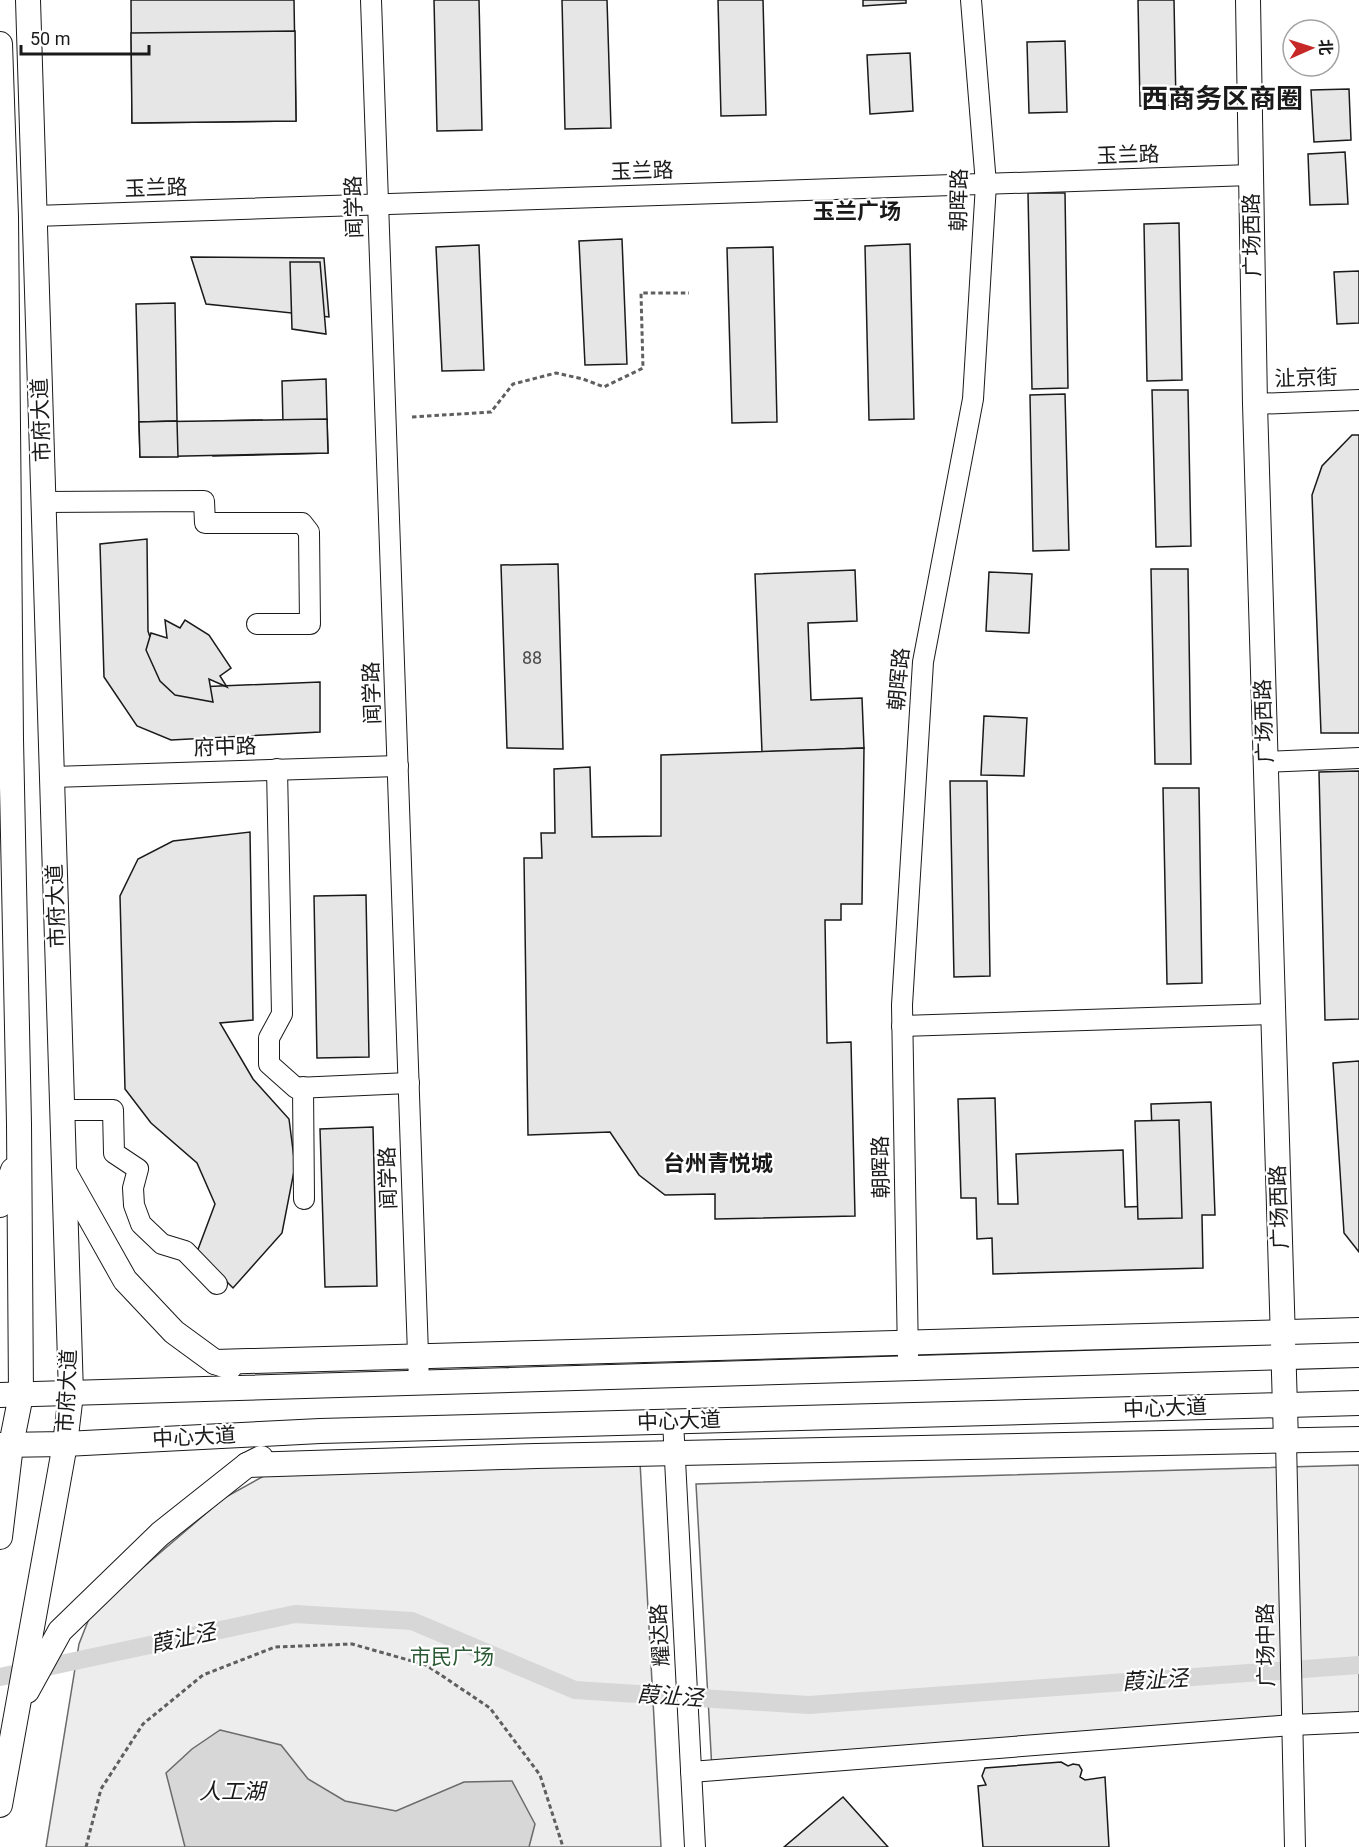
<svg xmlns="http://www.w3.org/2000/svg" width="1359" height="1847" font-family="Roboto,'Noto Sans SC',sans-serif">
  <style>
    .built { fill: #ededed; stroke: #6a6a6a; stroke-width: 1.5 }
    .water { fill: #d7d7d7; stroke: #6a6a6a; stroke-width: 1.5 }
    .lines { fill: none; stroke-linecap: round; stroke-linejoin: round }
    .canal { stroke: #d7d7d7; stroke-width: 18 }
    .building { fill: #e6e6e6; stroke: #1a1a1a; stroke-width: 1.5 }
    .minor-casing { stroke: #1a1a1a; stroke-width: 22 }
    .major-casing { stroke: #1a1a1a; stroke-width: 26 }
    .path { stroke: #5f5f5f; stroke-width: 3; stroke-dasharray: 4.5 3; stroke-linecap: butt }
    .minor { stroke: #fff; stroke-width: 20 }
    .major { stroke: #fff; stroke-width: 24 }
    .labels { text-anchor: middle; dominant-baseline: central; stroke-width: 4.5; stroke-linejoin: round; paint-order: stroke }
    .number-label { font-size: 18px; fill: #4d4d4d }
    .street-label { font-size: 21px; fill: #1a1a1a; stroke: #fff }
    .park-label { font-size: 21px; fill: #2b5a34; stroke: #fff }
    .neighbourhood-label { font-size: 22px; font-weight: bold; fill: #1a1a1a; stroke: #fff }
    .water-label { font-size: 22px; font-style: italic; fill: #1a1a1a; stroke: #fff }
    .district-label { font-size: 27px; font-weight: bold; fill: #1a1a1a; stroke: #fff }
  </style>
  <rect width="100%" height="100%" fill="#fff"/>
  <g class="built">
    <path d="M640 1462 661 1847H46L79 1644 92 1611 224 1498 273 1471Z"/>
    <path d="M1359 1465V1722L712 1770 696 1484Z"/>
  </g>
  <path class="water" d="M220 1730 281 1745 308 1779 345 1801 396 1811 464 1782 512 1781 535 1824 529 1847H185L166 1773 192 1749Z"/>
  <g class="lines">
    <path class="canal" d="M0 1677 295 1614 412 1621 575 1690 809 1705 1359 1665"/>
  </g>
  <g class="building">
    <path d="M131 0H294L296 121 132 123Z"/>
    <path d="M434 0H479L482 130 437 131Z"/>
    <path d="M562 0H607L611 128 565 129Z"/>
    <path d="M718 0H763L766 115 721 116Z"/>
    <path d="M863 0H906V3L863 6Z"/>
    <path d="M1138 0H1174L1176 105 1140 106Z"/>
    <path d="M295 31 296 121 132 123 131 33Z"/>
    <path d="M1065 41 1067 112 1029 113 1027 42Z"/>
    <path d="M910 53 913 111 870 114 867 55Z"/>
    <path d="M1349 89 1351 140 1314 142 1311 90Z"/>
    <path d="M1345 152 1348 204 1310 205 1308 154Z"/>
    <path d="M1028 193H1065L1068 388 1032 389Z"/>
    <path d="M1179 223 1182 380 1147 381 1144 224Z"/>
    <path d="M622 239 627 364 585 365 579 241Z"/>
    <path d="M910 244 914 419 869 420 865 246Z"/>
    <path d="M479 245 484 370 442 371 436 247Z"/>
    <path d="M773 247 777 422 732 423 727 248Z"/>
    <path d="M191 257 324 258 329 317 206 304Z"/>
    <path d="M290 262H320L326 334 292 329Z"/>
    <path d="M1359 271V323L1337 324 1334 272Z"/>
    <path d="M175 303 177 421 139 422 136 304Z"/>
    <path d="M326 379 328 453 213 456 212 421 262 420V424L283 423 282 381Z"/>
    <path d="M1152 390H1188L1191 546 1156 547Z"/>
    <path d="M1065 394 1069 550 1033 551 1030 395Z"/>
    <path d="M327 419 328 453 140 457 139 422Z"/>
    <path d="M177 421 178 457H140L139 422Z"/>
    <path d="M1352 435H1359V733H1321L1312 495 1322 466Z"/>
    <path d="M147 539 148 631 160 666 196 687 320 682V732L171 740 137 726 104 677 100 544Z"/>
    <path d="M558 564 563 749 507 748 501 565Z"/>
    <path d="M1151 569H1188L1191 764H1155Z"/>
    <path d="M855 570 857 621 808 623 811 700 862 698 864 748 762 752 755 574Z"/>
    <path d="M989 572 1032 574 1029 633 986 631Z"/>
    <path d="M165 620 180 628 185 620 209 635 231 668 220 676 227 687 209 679 213 702 175 695 160 681 146 650 151 633 167 638Z"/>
    <path d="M984 716 1027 718 1024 776 981 775Z"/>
    <path d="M864 748 862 904H841V920H825L827 1043 851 1042 855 1216 715 1219V1194L665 1195 639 1175 610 1132 528 1135 524 858H542L541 833H555L554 769 590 767 592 837 661 836V755Z"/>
    <path d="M1359 771V1019L1325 1020 1319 772Z"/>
    <path d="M950 781H987L990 976 954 977Z"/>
    <path d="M1163 788H1199L1202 983 1167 984Z"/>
    <path d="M250 832 253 1020 220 1023 253 1079 289 1119 295 1166 282 1233 233 1288 197 1252 215 1204 197 1163 151 1123 125 1089 120 896 138 859 173 841Z"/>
    <path d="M366 895 369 1057 317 1058 314 896Z"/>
    <path d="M1359 1061V1252L1344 1233 1333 1063Z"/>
    <path d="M995 1098 998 1204H1018L1016 1154 1123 1150 1125 1207 1155 1206 1151 1104 1211 1102 1215 1215H1202L1203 1268 993 1274 992 1238 977 1239 976 1198H961L958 1099Z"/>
    <path d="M1179 1120 1182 1218 1138 1219 1135 1121Z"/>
    <path d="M373 1127 377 1286 325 1287 320 1129Z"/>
    <path d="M1061 1762 1068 1766 1073 1764 1079 1765 1082 1770 1080 1777 1085 1780 1105 1777 1109 1847H983L978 1786 986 1785 982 1776 985 1768Z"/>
    <path d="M843 1797 888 1847H784Z"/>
  </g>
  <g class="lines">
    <g class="minor-casing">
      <g id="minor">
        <path d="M371 0 419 1383"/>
        <path d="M35 216 1251 175"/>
        <path d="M1255 404 1359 400"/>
        <path d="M44 502 204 501 205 523H302L309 532 310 624H257"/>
        <path d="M1266 762 1359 758"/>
        <path d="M277 769 282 1014 269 1038V1064L296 1088 409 1083"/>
        <path d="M53 777 398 766"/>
        <path d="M902 1026 1273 1014"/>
        <path d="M303 1087 304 1199"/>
        <path d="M62 1110H113L114 1153 138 1169 133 1188 134 1205 141 1224 162 1244 185 1251 217 1284"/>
        <path d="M908 1357 902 1005 923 662 973 399 986 184 971 0"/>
        <path d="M673 1421 695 1847"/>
        <path d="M1286 1441 1295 1847"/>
        <path d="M691 1772 1292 1725 1359 1722"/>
      </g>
    </g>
    <g class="major-casing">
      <g id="major">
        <path d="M1248 0 1255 404 1286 1441"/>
        <path d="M0 44 6 217 11 739 19 1124 21 1395 11 1445 0 1537"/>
        <path d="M66 1175 125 1280 174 1332 215 1362 230 1367"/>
        <path d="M0 1205 13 1170"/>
        <path d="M215 1362 1359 1330"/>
        <path d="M0 1395 1359 1355"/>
        <path d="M0 1445 65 1444 320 1431 1359 1403"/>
        <path d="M247 1465 536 1456 1359 1439"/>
        <path d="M27 1691 60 1631 160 1534 247 1465 261 1458"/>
        <path d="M0 1805 65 1444 71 1394 28 0"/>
      </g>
    </g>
    <g class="path">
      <path d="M412 417 491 412 513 384 556 373 583 379 604 387 643 368 641 293H689"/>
      <path d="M86 1847 101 1789 143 1724 203 1675 275 1647 352 1644 426 1665 490 1708 540 1775 563 1847"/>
    </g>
    <use href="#minor" class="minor"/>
    <use href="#major" class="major"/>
  </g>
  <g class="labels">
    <g class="number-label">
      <text x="532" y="657">88</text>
    </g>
    <g class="street-label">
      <text transform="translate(1128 155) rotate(-2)">玉兰路</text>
      <text transform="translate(642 171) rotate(-2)">玉兰路</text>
      <text transform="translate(156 188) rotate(-2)">玉兰路</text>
      <text transform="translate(959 200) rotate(-89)">朝晖路</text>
      <text transform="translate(354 207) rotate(-92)">闻学路</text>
      <text transform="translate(1252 235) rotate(-91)">广场西路</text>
      <text transform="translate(1306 378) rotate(-2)">沚京街</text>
      <text transform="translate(41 420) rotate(-92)">市府大道</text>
      <text transform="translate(899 679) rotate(-85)">朝晖路</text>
      <text transform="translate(372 693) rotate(-92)">闻学路</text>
      <text transform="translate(1264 721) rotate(-92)">广场西路</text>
      <text transform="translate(225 747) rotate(-2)">府中路</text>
      <text transform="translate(56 906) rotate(-92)">市府大道</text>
      <text transform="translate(881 1167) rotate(-91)">朝晖路</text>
      <text transform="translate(388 1178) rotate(-92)">闻学路</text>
      <text transform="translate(1279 1207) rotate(-92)">广场西路</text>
      <text transform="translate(67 1391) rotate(-87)">市府大道</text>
      <text transform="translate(1165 1408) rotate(-2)">中心大道</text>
      <text transform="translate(679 1421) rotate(-2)">中心大道</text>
      <text transform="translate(194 1437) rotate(-3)">中心大道</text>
      <text transform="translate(660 1635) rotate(-93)">耀达路</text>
      <text transform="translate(1266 1645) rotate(-91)">广场中路</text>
    </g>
    <g class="park-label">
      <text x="452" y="1657">市民广场</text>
    </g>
    <g class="neighbourhood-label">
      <text x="857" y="211">玉兰广场</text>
      <text x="718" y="1163">台州青悦城</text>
    </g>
    <g class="water-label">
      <text transform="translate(183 1638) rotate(-12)">葭沚泾</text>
      <text transform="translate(1155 1680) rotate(-4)">葭沚泾</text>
      <text transform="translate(670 1696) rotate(4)">葭沚泾</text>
      <text x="232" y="1791">人工湖</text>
    </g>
    <g class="district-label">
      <text x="1222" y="99">西商务区商圈</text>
    </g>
  </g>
  <g transform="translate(1311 48) rotate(87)"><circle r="28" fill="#ffffff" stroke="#a3a3a3" stroke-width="1.5"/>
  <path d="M0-4.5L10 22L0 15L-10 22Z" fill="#c62828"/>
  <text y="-9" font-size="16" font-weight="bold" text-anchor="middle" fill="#1a1a1a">北</text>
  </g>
  <path d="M21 45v9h128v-9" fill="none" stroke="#1a1a1a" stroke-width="3"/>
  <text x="30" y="45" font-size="18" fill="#1a1a1a" stroke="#ffffff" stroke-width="4.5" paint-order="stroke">50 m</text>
</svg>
